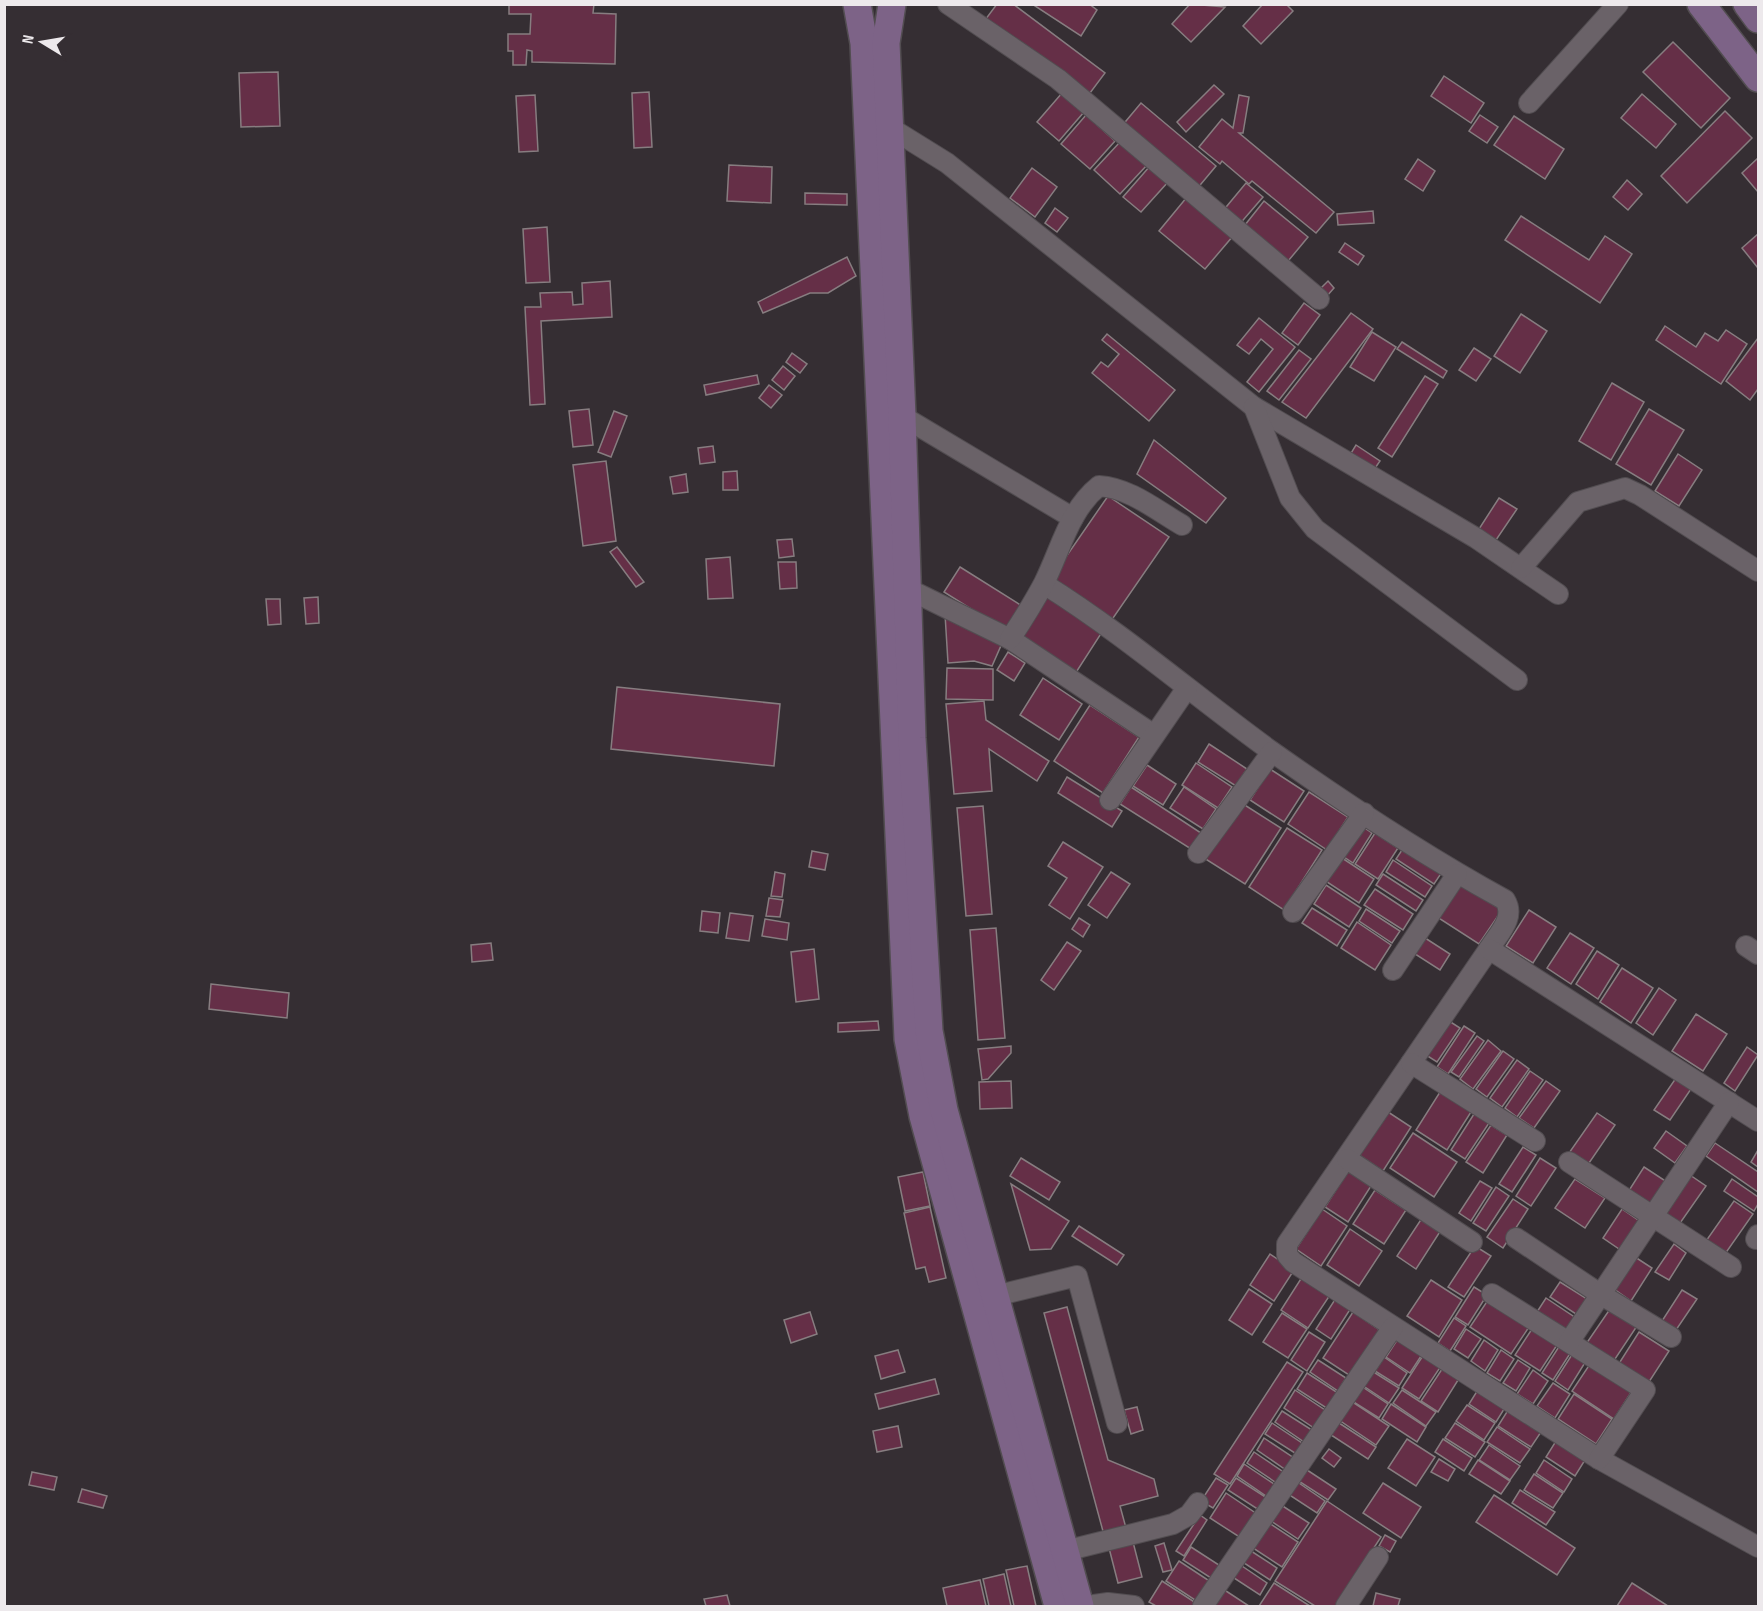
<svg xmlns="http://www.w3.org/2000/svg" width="1763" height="1611" font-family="'Sofia Sans Condensed',sans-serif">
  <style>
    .building { fill: #652f47; stroke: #877d80; stroke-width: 1.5 }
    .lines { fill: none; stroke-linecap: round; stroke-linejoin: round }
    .minor-casing { stroke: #524d51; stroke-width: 22 }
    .secondary-casing { stroke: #524d51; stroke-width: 30 }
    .minor { stroke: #6a6268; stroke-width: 20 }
    .secondary { stroke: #7d6387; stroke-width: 27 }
  </style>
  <rect width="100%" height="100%" fill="#352e33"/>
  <g class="building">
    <path d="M509 4H594L593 13 616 14 615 64 532 62V51L527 50 526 65H513V51H508V34H530L531 14H509Z"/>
    <path d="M997 4H1013L1105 73 1087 97 985 20Z"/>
    <path d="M1032 4H1089L1097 10 1081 36Z"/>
    <path d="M1190 4 1225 7 1191 42 1172 24Z"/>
    <path d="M1263 4H1286L1293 11 1261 44 1243 26Z"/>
    <path d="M1673 42 1730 98 1701 128 1643 72Z"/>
    <path d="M278 72 280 126 241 127 239 73Z"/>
    <path d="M1444 76 1484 103 1471 123 1431 96Z"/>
    <path d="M1214 85 1224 94 1186 132 1177 122Z"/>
    <path d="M649 92 652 147 634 148 632 93Z"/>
    <path d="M1062 93 1084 112 1059 141 1037 122Z"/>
    <path d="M1642 94 1676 124 1656 148 1621 118Z"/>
    <path d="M535 95 538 151 519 152 516 96Z"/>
    <path d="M1239 95 1249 97 1243 133H1239L1334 212 1316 233 1252 181 1249 184 1222 161 1220 164 1199 147 1222 119 1233 128Z"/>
    <path d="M1141 103 1216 166 1196 190 1121 127Z"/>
    <path d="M1725 111 1752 138 1687 203 1661 176Z"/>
    <path d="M1086 115 1115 141 1090 169 1061 144Z"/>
    <path d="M1480 115 1498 127 1487 143 1469 131Z"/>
    <path d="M1514 116 1564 149 1545 179 1494 145Z"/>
    <path d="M1120 142 1147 165 1120 194 1094 170Z"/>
    <path d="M1758 158V192L1742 173Z"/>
    <path d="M1418 159 1435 171 1423 191 1405 179Z"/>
    <path d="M729 165 772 167 771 203 727 201Z"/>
    <path d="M1150 166 1168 182 1141 212 1123 197Z"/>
    <path d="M1032 168 1057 187 1035 217 1010 198Z"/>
    <path d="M1627 180 1642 194 1628 210 1613 197Z"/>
    <path d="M1246 183 1263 197 1238 226 1222 212Z"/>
    <path d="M805 193 847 194V205L805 204Z"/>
    <path d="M1187 197 1233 236 1205 269 1159 231Z"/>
    <path d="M1264 201 1308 237 1284 266 1241 230Z"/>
    <path d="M1055 208 1068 218 1057 232 1045 223Z"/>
    <path d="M1373 211 1374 223 1338 225 1337 214Z"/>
    <path d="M1521 216 1589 260 1605 236 1632 254 1600 303 1505 240Z"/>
    <path d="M547 227 550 282 526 283 523 229Z"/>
    <path d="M1758 234V268L1742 248Z"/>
    <path d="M1345 243 1364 256 1358 265 1339 252Z"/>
    <path d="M847 257 856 276 828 293H810L763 313 758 302Z"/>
    <path d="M610 281 612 317 541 321 545 404 530 405 525 307H541L540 293 572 292 573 305 583 304 582 283Z"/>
    <path d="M1328 281 1334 288 1327 296 1320 289Z"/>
    <path d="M1304 303 1320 315 1298 345 1282 333Z"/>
    <path d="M1351 313 1373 329 1306 418 1282 402Z"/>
    <path d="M1521 314 1547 331 1520 373 1494 356Z"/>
    <path d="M1259 318 1295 347 1259 392 1247 382 1273 349 1261 339 1249 354 1237 345Z"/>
    <path d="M1665 326 1696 347 1705 333 1718 341 1726 330 1747 344 1721 384 1656 340Z"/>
    <path d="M1372 332 1396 347 1374 381 1350 367Z"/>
    <path d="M1107 334 1175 390 1149 421 1092 373 1101 362 1108 367 1119 354 1102 340Z"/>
    <path d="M1758 338V389L1750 400 1726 381Z"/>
    <path d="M1402 342 1447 371 1443 378 1397 349Z"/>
    <path d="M1474 348 1491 359 1476 381 1459 370Z"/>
    <path d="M1299 350 1311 359 1279 400 1267 391Z"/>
    <path d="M792 353 807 364 800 373 786 362Z"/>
    <path d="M783 366 795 376 784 390 772 380Z"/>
    <path d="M757 375 759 384 706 395 704 385Z"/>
    <path d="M1425 376 1438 384 1392 457 1378 448Z"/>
    <path d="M1612 383 1644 402 1611 460 1579 441Z"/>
    <path d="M769 385 782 395 771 408 759 398Z"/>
    <path d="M589 409 593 445 573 447 569 411Z"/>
    <path d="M1649 409 1684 430 1651 485 1616 464Z"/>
    <path d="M614 411 627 416 611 457 598 452Z"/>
    <path d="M1154 440 1226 498 1206 523 1137 474Z"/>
    <path d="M1356 445 1380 461 1371 474 1348 458Z"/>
    <path d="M713 446 715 462 700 464 698 448Z"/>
    <path d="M1678 454 1702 470 1679 506 1655 491Z"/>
    <path d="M606 461 616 541 583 546 573 465Z"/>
    <path d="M737 471 738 490H723V472Z"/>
    <path d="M686 474 688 492 673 494 670 477Z"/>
    <path d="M1108 496 1169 537 1111 621 1050 580Z"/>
    <path d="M1499 498 1517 509 1496 540 1479 529Z"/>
    <path d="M792 539 794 556 779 558 777 540Z"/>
    <path d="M617 547 644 582 636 587 610 552Z"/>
    <path d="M730 557 733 598 708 599 706 559Z"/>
    <path d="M778 562H796L797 588 780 589Z"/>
    <path d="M960 567 1022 606 1006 631 944 592Z"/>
    <path d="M1048 593 1104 629 1075 674 1019 639Z"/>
    <path d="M318 597 319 623 306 624 304 598Z"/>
    <path d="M266 599H280L281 624 268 625Z"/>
    <path d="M945 614 1003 641 992 666 974 661 948 663Z"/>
    <path d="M1008 652 1025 663 1014 681 997 670Z"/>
    <path d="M947 668 993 669V700L946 699Z"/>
    <path d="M1043 678 1082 704 1059 740 1020 715Z"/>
    <path d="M617 687 780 704 774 766 611 749Z"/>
    <path d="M984 701 986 720 1049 761 1037 781 989 749 992 791 954 794 946 704Z"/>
    <path d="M1090 705 1139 737 1103 793 1054 761Z"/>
    <path d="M1209 744 1247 769 1236 786 1198 762Z"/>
    <path d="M1196 763 1232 787 1218 808 1182 785Z"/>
    <path d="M1147 765 1176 784 1163 805 1133 786Z"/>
    <path d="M1270 769 1304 791 1284 822 1250 800Z"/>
    <path d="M1067 777 1122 811 1112 827 1058 793Z"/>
    <path d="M1131 787 1201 833 1191 849 1120 804Z"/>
    <path d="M1184 787 1216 809 1203 829 1170 808Z"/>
    <path d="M1309 792 1348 817 1327 850 1288 824Z"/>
    <path d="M1240 802 1281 828 1245 884 1204 858Z"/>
    <path d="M983 806 992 914 966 916 957 808Z"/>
    <path d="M1360 825 1372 833 1353 863 1341 855Z"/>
    <path d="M1287 828 1322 850 1284 910 1249 887Z"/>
    <path d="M1375 833 1398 848 1378 879 1355 864Z"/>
    <path d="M1063 842 1103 867 1070 919 1049 905 1067 878 1048 866Z"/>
    <path d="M1404 847 1442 872 1434 884 1396 859Z"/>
    <path d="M812 851 828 854 825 870 809 867Z"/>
    <path d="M1339 856 1374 879 1359 903 1324 880Z"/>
    <path d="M1393 860 1432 886 1425 897 1386 872Z"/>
    <path d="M775 872 785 874 782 897 771 896Z"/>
    <path d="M1111 872 1130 884 1107 918 1088 905Z"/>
    <path d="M1383 874 1423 900 1416 911 1376 885Z"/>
    <path d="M1456 881 1502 910 1479 944 1434 915Z"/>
    <path d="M1326 885 1361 908 1349 927 1314 904Z"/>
    <path d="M1375 889 1413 914 1403 930 1364 905Z"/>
    <path d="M769 898 783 900 780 917 766 916Z"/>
    <path d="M1312 908 1347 930 1337 946 1302 923Z"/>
    <path d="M1366 909 1400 931 1392 943 1359 921Z"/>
    <path d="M1529 910 1556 927 1533 963 1506 946Z"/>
    <path d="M702 911 720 913 718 933 700 931Z"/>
    <path d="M730 913 753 916 749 941 726 938Z"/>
    <path d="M1079 918 1090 925 1083 937 1072 929Z"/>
    <path d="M765 919 789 923 787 940 762 936Z"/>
    <path d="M1357 922 1391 945 1375 970 1341 948Z"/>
    <path d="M996 928 1005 1038 978 1040 970 930Z"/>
    <path d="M1570 933 1594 948 1571 984 1547 968Z"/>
    <path d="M1422 936 1450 954 1440 970 1412 952Z"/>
    <path d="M1067 942 1081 951 1054 990 1041 980Z"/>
    <path d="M491 943 493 960 472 962 471 945Z"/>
    <path d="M814 949 819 999 796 1002 791 952Z"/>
    <path d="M1597 951 1619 965 1598 999 1576 984Z"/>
    <path d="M1622 968 1653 988 1631 1023 1600 1002Z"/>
    <path d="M211 984 289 993 287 1018 209 1009Z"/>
    <path d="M1659 988 1676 1000 1653 1035 1636 1023Z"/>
    <path d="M1696 1014 1727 1034 1703 1071 1672 1051Z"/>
    <path d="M878 1021 879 1030 838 1032V1023Z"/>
    <path d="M1449 1021 1460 1028 1437 1062 1426 1055Z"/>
    <path d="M1464 1026 1475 1033 1448 1074 1437 1067Z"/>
    <path d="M1477 1036 1484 1041 1459 1077 1451 1072Z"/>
    <path d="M1488 1040 1501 1051 1473 1089 1460 1079Z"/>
    <path d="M1011 1046V1053L988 1079 982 1080 978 1049Z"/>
    <path d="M1747 1047 1758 1055 1735 1091 1724 1083Z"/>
    <path d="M1503 1051 1514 1059 1487 1097 1476 1089Z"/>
    <path d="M1517 1060 1529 1069 1502 1107 1490 1098Z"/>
    <path d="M1530 1071 1543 1080 1517 1117 1505 1108Z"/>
    <path d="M1676 1078 1691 1089 1670 1120 1654 1110Z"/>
    <path d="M1011 1081 1012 1108 980 1109 979 1082Z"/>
    <path d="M1546 1081 1560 1091 1534 1128 1519 1118Z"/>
    <path d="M1440 1092 1471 1112 1447 1150 1416 1130Z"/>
    <path d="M1385 1110 1411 1127 1383 1171 1356 1153Z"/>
    <path d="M1597 1113 1615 1125 1587 1166 1569 1153Z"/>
    <path d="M1474 1114 1489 1123 1465 1159 1451 1150Z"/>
    <path d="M1491 1125 1507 1135 1483 1173 1466 1162Z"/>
    <path d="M1666 1131 1687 1146 1675 1163 1654 1148Z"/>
    <path d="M1413 1133 1457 1162 1434 1197 1390 1168Z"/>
    <path d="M1715 1143 1758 1172V1192L1706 1156Z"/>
    <path d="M1523 1147 1536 1155 1512 1192 1499 1184Z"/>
    <path d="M1758 1150V1167L1751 1162Z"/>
    <path d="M1021 1158 1060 1182 1049 1200 1010 1176Z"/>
    <path d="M1540 1158 1556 1168 1531 1206 1516 1196Z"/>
    <path d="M1644 1167 1667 1182 1651 1207 1628 1192Z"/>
    <path d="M1348 1171 1371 1186 1348 1222 1325 1207Z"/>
    <path d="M923 1172 930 1206 905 1211 898 1177Z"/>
    <path d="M1687 1173 1706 1186 1678 1226 1659 1212Z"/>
    <path d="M1575 1179 1605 1198 1585 1228 1555 1208Z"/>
    <path d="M1732 1179 1758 1197V1204L1754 1211 1724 1191Z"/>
    <path d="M1480 1181 1492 1188 1471 1221 1459 1213Z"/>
    <path d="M1011 1184 1069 1221 1051 1249 1030 1250Z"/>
    <path d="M1496 1187 1509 1196 1486 1231 1473 1223Z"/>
    <path d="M1375 1190 1406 1210 1384 1244 1353 1224Z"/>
    <path d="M1513 1199 1528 1209 1503 1248 1487 1237Z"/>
    <path d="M1734 1201 1753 1214 1725 1254 1706 1241Z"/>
    <path d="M930 1207 946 1278 929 1282 925 1267 916 1269 904 1213Z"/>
    <path d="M1322 1209 1347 1226 1321 1266 1296 1249Z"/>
    <path d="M1622 1209 1641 1222 1622 1251 1603 1238Z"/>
    <path d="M1424 1215 1443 1227 1416 1269 1397 1256Z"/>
    <path d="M1079 1226 1124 1255 1117 1265 1072 1236Z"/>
    <path d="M1350 1229 1382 1251 1359 1286 1327 1265Z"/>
    <path d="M1674 1244 1686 1253 1669 1280 1655 1272Z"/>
    <path d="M1475 1246 1491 1256 1464 1297 1448 1287Z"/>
    <path d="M1270 1254 1294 1270 1274 1301 1250 1285Z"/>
    <path d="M1635 1257 1652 1268 1631 1301 1614 1289Z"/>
    <path d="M1304 1274 1332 1292 1308 1328 1281 1310Z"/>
    <path d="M1431 1280 1462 1300 1439 1337 1407 1316Z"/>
    <path d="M1560 1282 1592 1302 1582 1318 1550 1297Z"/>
    <path d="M1474 1287 1487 1295 1468 1325 1455 1317Z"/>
    <path d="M1249 1289 1272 1304 1252 1335 1229 1320Z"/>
    <path d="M1682 1290 1697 1299 1676 1330 1662 1321Z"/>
    <path d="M1336 1298 1351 1308 1331 1339 1316 1329Z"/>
    <path d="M1546 1298 1579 1320 1569 1336 1535 1315Z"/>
    <path d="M1488 1300 1529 1327 1511 1354 1470 1327Z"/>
    <path d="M1067 1307 1108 1460 1154 1479 1158 1496 1120 1506 1126 1528 1104 1535 1044 1313Z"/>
    <path d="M1610 1309 1637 1326 1613 1362 1586 1344Z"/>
    <path d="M810 1312 817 1334 791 1343 784 1320Z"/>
    <path d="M1353 1312 1381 1331 1352 1377 1323 1358Z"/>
    <path d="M1282 1313 1307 1329 1288 1358 1263 1342Z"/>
    <path d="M1454 1318 1466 1326 1450 1351 1438 1343Z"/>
    <path d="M1466 1329 1481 1339 1468 1358 1454 1349Z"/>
    <path d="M1532 1329 1557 1345 1540 1371 1515 1355Z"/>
    <path d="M1309 1332 1325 1342 1307 1371 1291 1360Z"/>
    <path d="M1639 1332 1669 1351 1647 1385 1618 1365Z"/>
    <path d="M1399 1337 1423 1353 1410 1373 1386 1357Z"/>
    <path d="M1484 1340 1498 1350 1485 1371 1471 1361Z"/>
    <path d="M1560 1345 1571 1352 1553 1380 1542 1373Z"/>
    <path d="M898 1350 905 1372 881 1379 875 1356Z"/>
    <path d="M1501 1350 1514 1359 1500 1381 1487 1373Z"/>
    <path d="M1573 1353 1586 1361 1568 1390 1555 1381Z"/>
    <path d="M1424 1354 1441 1366 1419 1399 1402 1388Z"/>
    <path d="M1384 1357 1407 1373 1399 1386 1375 1371Z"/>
    <path d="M1318 1360 1346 1378 1338 1391 1310 1372Z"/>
    <path d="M1518 1360 1530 1368 1516 1391 1503 1383Z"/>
    <path d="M1287 1362 1303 1372 1230 1484 1214 1474Z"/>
    <path d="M1590 1364 1632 1391 1614 1419 1572 1391Z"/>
    <path d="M1444 1366 1460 1377 1438 1412 1421 1401Z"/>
    <path d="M1533 1370 1548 1381 1533 1404 1517 1394Z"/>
    <path d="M1372 1371 1399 1388 1389 1403 1362 1385Z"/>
    <path d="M1307 1373 1338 1393 1328 1409 1297 1389Z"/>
    <path d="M935 1379 939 1394 879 1409 875 1394Z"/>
    <path d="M1553 1383 1570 1394 1555 1418 1537 1406Z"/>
    <path d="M1361 1386 1388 1404 1379 1418 1352 1401Z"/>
    <path d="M1479 1388 1506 1406 1496 1422 1469 1404Z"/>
    <path d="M1295 1390 1328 1412 1317 1430 1284 1408Z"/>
    <path d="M1402 1390 1436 1412 1426 1426 1393 1403Z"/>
    <path d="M1574 1394 1612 1419 1596 1444 1558 1419Z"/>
    <path d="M1348 1399 1389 1426 1376 1445 1336 1418Z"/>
    <path d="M1391 1404 1426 1427 1417 1442 1382 1419Z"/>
    <path d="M1467 1405 1495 1423 1484 1440 1456 1421Z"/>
    <path d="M1137 1407 1143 1430 1131 1434 1124 1410Z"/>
    <path d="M1510 1407 1543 1429 1531 1447 1498 1426Z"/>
    <path d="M1282 1411 1315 1432 1307 1444 1275 1422Z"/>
    <path d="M1336 1421 1376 1447 1368 1459 1328 1433Z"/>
    <path d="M1272 1423 1305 1445 1298 1455 1265 1434Z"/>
    <path d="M1455 1423 1485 1442 1475 1457 1445 1438Z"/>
    <path d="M898 1426 902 1447 877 1452 873 1431Z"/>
    <path d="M1497 1427 1530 1449 1520 1463 1487 1442Z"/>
    <path d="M1264 1438 1294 1458 1286 1470 1257 1450Z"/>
    <path d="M1407 1439 1435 1457 1416 1486 1388 1468Z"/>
    <path d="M1443 1439 1472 1458 1464 1471 1435 1452Z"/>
    <path d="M1556 1441 1585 1460 1575 1476 1546 1457Z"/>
    <path d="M1489 1445 1520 1466 1510 1480 1479 1460Z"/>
    <path d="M1329 1449 1341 1458 1334 1467 1322 1458Z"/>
    <path d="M1254 1452 1285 1473 1278 1484 1247 1463Z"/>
    <path d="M1439 1459 1455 1469 1448 1481 1431 1472Z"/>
    <path d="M1478 1460 1510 1481 1501 1494 1469 1474Z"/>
    <path d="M1544 1460 1572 1479 1564 1492 1536 1473Z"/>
    <path d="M1244 1464 1277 1486 1269 1498 1237 1476Z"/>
    <path d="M1304 1468 1336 1489 1328 1500 1297 1480Z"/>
    <path d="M32 1472 57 1477 54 1490 29 1485Z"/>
    <path d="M1534 1474 1563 1493 1553 1508 1524 1490Z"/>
    <path d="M1216 1478 1228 1485 1213 1508 1201 1501Z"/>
    <path d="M1236 1478 1267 1498 1259 1510 1228 1490Z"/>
    <path d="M1296 1481 1325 1501 1317 1513 1288 1494Z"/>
    <path d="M1383 1483 1421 1507 1401 1538 1363 1513Z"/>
    <path d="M82 1489 107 1496 103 1508 78 1502Z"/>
    <path d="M1520 1490 1555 1512 1546 1525 1512 1503Z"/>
    <path d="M1226 1493 1257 1514 1241 1538 1210 1518Z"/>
    <path d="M1494 1495 1575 1548 1557 1575 1476 1522Z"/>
    <path d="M1327 1501 1381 1537 1336 1606H1315L1275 1581Z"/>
    <path d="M1278 1503 1309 1523 1298 1539 1268 1519Z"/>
    <path d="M1200 1515 1207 1520 1184 1556 1176 1551Z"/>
    <path d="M1266 1521 1298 1542 1282 1567 1250 1546Z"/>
    <path d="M1385 1535 1396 1541 1390 1552 1379 1546Z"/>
    <path d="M1133 1542 1142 1577 1118 1583 1109 1548Z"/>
    <path d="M1164 1543 1172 1570 1163 1572 1155 1546Z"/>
    <path d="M1191 1547 1222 1567 1214 1580 1183 1560Z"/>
    <path d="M1248 1549 1277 1568 1270 1580 1241 1561Z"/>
    <path d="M1179 1561 1211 1582 1198 1602 1166 1581Z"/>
    <path d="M1239 1564 1267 1583 1260 1595 1231 1576Z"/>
    <path d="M1027 1566 1036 1606H1014L1006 1570Z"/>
    <path d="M1004 1574 1011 1606H989L983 1579Z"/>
    <path d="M980 1580 986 1606H947L943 1588Z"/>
    <path d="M1162 1581 1196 1603 1194 1606H1156L1149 1602Z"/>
    <path d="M1274 1583 1310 1606H1259Z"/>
    <path d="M1632 1583 1668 1606H1617Z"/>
    <path d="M1223 1589 1249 1606H1212Z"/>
    <path d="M1376 1593 1400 1599 1398 1606H1373Z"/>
    <path d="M727 1595 730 1606H706L704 1599Z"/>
  </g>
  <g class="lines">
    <g class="minor-casing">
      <g id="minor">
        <path d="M948 4 1058 79 1319 299"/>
        <path d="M1529 103 1618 4"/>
        <path d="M889 127 947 163 1254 407 1476 538 1558 594"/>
        <path d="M1254 407 1290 498 1315 529 1517 680"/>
        <path d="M902 416 1073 518"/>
        <path d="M1521 568 1578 502 1625 488 1640 495 1758 571"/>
        <path d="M1044 584C1124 634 1195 696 1271 751 1346 804 1425 856 1505 900 1516 918 1498 934 1489 949L1287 1244V1255L1293 1262 1599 1459 1758 1547"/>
        <path d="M898 587 906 588 1010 639 1154 735"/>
        <path d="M1010 639C1022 621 1034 602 1044 583 1061 549 1069 510 1099 486 1130 488 1156 510 1182 525"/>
        <path d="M1110 800 1187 688"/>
        <path d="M1198 853 1272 752"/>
        <path d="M1293 912 1364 813"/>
        <path d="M1746 946 1758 954"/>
        <path d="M1489 949 1758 1121"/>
        <path d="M1393 970 1457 874"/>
        <path d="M1411 1063 1535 1141"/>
        <path d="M1347 1159 1472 1242"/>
        <path d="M1569 1162 1731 1267"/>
        <path d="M1516 1238 1600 1294 1671 1337"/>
        <path d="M1756 1239 1758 1235"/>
        <path d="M1492 1294 1645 1390 1599 1459"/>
        <path d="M995 1296 1077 1276 1117 1423"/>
        <path d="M1569 1342 1729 1102"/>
        <path d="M1065 1551 1173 1524 1189 1515 1198 1503"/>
        <path d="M1087 1606 1108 1603 1134 1606"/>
        <path d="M1203 1606 1393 1327"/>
        <path d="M1346 1606 1378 1557"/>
      </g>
    </g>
    <g class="secondary-casing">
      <g id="secondary">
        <path d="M857 4 864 43 908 1039 923 1116 1058 1606"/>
        <path d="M892 4 886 43 902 416 912 738 929 1031 944 1110 1080 1606"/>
        <path d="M1701 4 1758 78"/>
        <path d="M1747 4 1758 19"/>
      </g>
    </g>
    <use href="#minor" class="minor"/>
    <use href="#secondary" class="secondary"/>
  </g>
  <rect width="1763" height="1611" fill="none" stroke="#ede9ec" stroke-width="12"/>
  <g transform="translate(42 42) rotate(281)" stroke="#352e33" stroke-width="4.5" paint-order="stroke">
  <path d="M0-4.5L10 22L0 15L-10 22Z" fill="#ede9ec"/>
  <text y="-9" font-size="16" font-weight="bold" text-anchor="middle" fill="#ede9ec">N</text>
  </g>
</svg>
